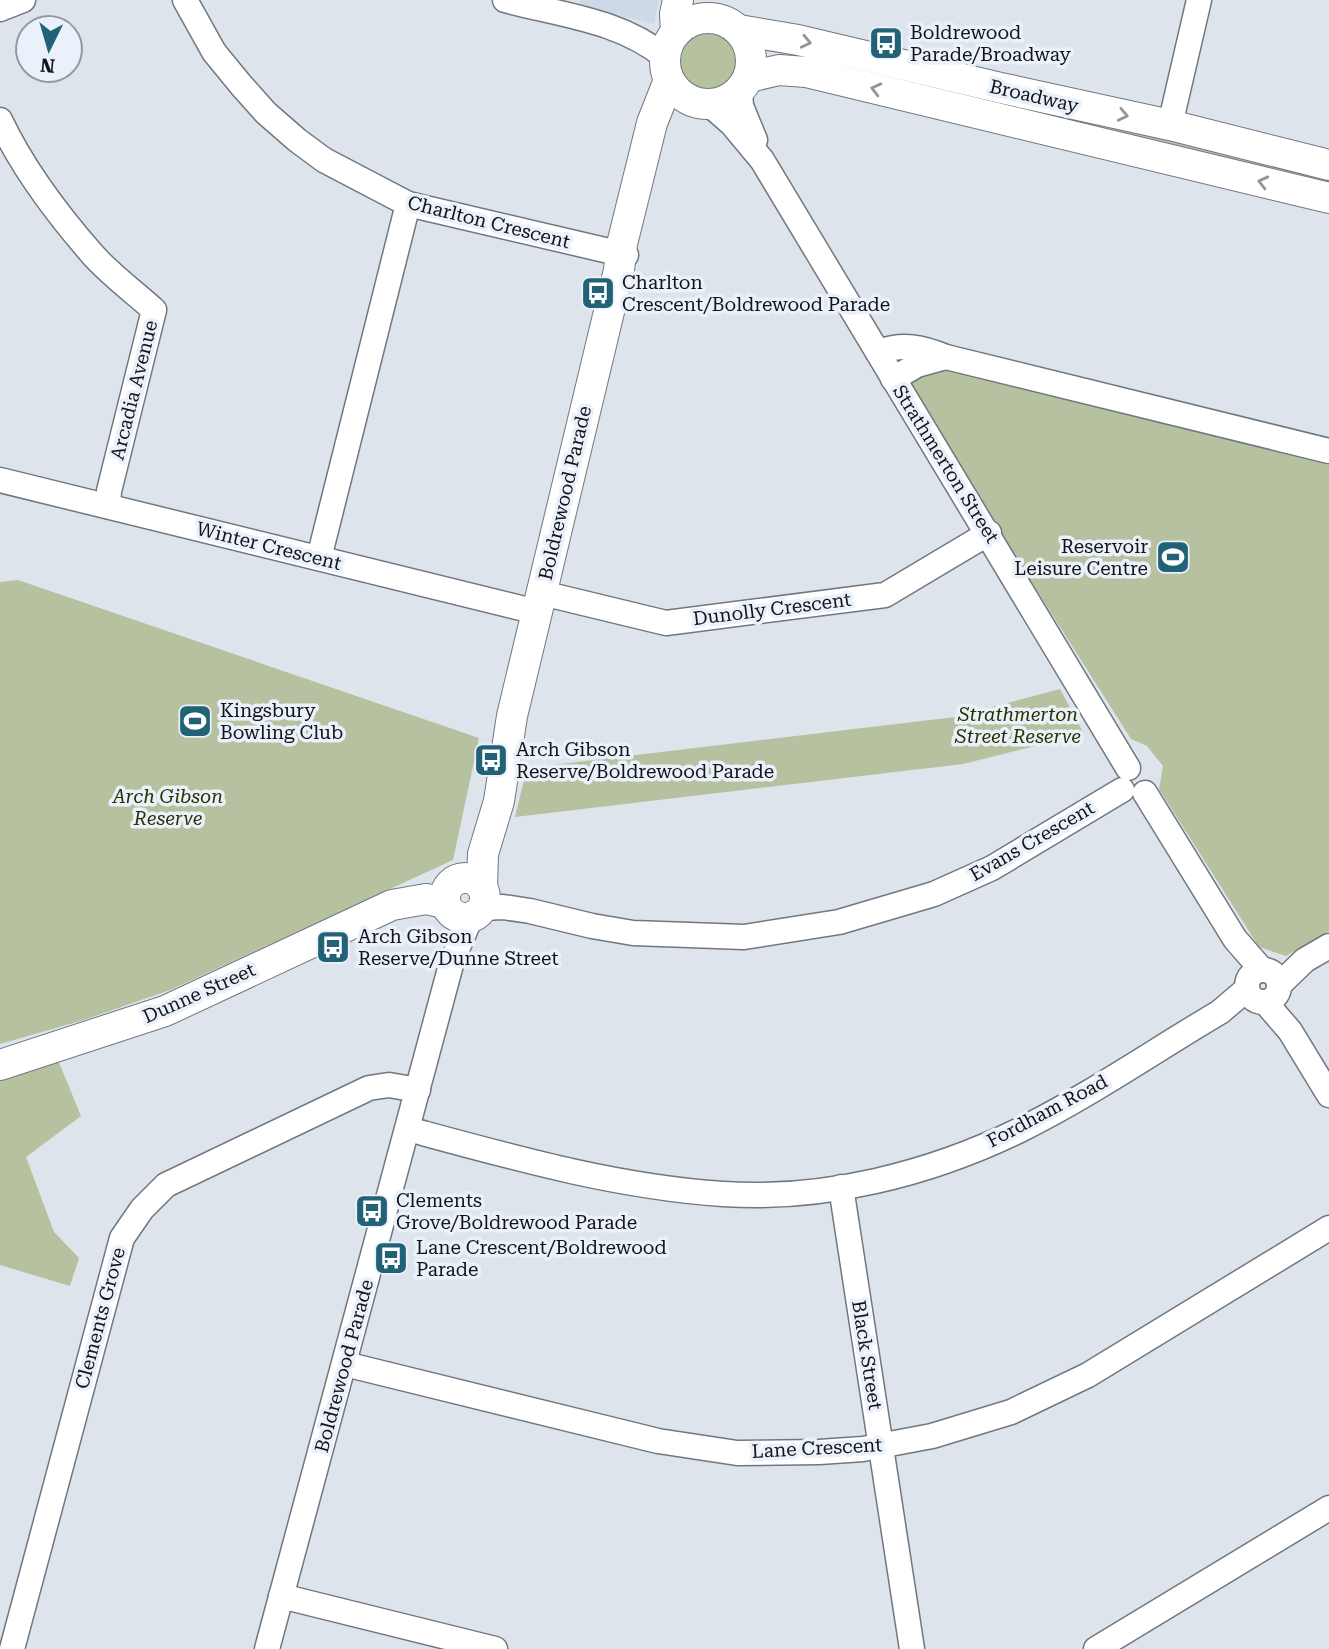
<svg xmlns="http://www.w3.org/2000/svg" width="1329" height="1649" font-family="'Roboto Serif',serif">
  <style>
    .built { fill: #cdd9e8 }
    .green { fill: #b6c1a0 }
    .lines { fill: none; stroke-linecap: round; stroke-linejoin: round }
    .minor-casing { stroke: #71777f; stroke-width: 27 }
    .major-casing { stroke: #71777f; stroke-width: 32 }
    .minor { stroke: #fff; stroke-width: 24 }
    .major { stroke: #fff; stroke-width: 30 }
    .oneway { stroke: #949597 }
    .labels { text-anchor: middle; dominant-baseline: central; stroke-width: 7; stroke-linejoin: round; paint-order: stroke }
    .poi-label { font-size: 19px; fill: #121417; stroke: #eaf1fa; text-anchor: start }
    .street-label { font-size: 19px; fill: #121417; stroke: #eaf1fa }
    .park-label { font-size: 19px; font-style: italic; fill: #273200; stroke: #eaf1fa }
  </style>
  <rect width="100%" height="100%" fill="#dde4ec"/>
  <path class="built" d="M581 0H659L654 24 579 7Z"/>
  <g class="green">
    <circle cx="711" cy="61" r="31"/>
    <path d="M1018 101 1329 177V191L1037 117Z"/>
    <path d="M901 356 1329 458V931L1286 956 1259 947 1159 789 1163 766 1147 746 1131 739 892 362Z"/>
    <path d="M18 580 479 738 453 860 170 990 84 1020 0 1044V582Z"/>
    <path d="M1060 689 1084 734 963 764 515 817 527 768 955 717Z"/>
    <path d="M58 1060 81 1116 26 1157 54 1232 79 1258 70 1286 0 1265V1077Z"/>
  </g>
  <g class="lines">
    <g class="minor-casing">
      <g id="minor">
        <path d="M185 0 214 52 241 85 266 113 297 140 324 160 408 204 626 255"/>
        <path d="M505 0C560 15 620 20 665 57"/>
        <path d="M0 9 23 0"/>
        <path d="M740 91 741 106 755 140"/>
        <path d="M709 104 732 124 762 160 1128 768"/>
        <path d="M0 120C23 169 58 215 93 255 111 275 134 292 154 310L109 491 108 506"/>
        <path d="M1170 125 1199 0"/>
        <path d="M878 352C903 343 922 347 946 357L1329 451"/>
        <path d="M893 379 917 365 946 357"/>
        <path d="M0 480 537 612"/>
        <path d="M319 558 408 204"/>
        <path d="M542 593 666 623 885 595 989 533"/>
        <path d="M1145 793 1235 939 1262 970"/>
        <path d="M483 908 503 907 530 911 592 926 633 933 661 934 744 937 839 922 934 894 992 868 1122 790"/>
        <circle cx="1263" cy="986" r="16"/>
        <path d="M1279 985 1305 960 1329 946"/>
        <path d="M1265 1002 1290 1031 1329 1095"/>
        <path d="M408 1129C511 1157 616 1187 723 1194 823 1201 930 1174 1020 1130 1089 1096 1154 1051 1220 1012L1247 989"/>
        <path d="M841 1187 912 1649"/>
        <path d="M345 1364 658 1441 737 1453 819 1452 863 1449 932 1436 1011 1412 1088 1375 1329 1228"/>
        <path d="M281 1596 495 1649"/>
        <path d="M12 1649 122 1238 142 1209 166 1185 369 1088 389 1085 418 1090"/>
        <path d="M267 1649 452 961 471 917"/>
        <path d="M1096 1649 1329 1508"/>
      </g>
    </g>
    <g class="major-casing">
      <g id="major">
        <circle cx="708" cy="61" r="43"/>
        <path d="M739 30 798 40 1001 88 1170 125 1329 165"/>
        <path d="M676 32 675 14 678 0"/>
        <path d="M749 77 779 70 806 72 1329 198"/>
        <circle cx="465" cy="898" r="20"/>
        <path d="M482 886 483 854 499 801 512 716 619 270 622 244 652 123 669 80"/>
        <path d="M0 1065 165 1011 392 905 426 899 445 903"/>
      </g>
    </g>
    <use href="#minor" class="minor"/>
    <use href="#major" class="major"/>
  </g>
  <defs><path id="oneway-chevron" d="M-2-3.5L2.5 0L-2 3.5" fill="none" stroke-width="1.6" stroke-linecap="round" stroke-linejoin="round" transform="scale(1.75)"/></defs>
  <g class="oneway">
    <use href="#oneway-chevron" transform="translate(806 42) rotate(13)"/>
    <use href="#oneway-chevron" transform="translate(876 89) rotate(-166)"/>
    <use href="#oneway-chevron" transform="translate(1123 115) rotate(12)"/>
    <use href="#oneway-chevron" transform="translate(1263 182) rotate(-166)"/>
  </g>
  <defs>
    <g id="bus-square" transform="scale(1.75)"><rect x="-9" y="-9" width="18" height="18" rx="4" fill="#226277" stroke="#eaf1fa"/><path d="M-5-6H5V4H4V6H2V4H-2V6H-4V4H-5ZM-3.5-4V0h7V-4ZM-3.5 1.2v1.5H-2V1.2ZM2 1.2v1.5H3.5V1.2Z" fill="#fff"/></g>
    <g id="stadium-square" transform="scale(1.75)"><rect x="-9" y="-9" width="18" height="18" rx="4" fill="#226277" stroke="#eaf1fa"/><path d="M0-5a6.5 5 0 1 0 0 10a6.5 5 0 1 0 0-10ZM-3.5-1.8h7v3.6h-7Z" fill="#fff"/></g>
  </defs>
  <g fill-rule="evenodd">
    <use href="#bus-square" x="886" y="43"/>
    <use href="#bus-square" x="598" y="293"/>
    <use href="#stadium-square" x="1173" y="557"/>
    <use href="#stadium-square" x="195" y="721"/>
    <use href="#bus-square" x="491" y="760"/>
    <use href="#bus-square" x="333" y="947"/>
    <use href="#bus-square" x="372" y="1211"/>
    <use href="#bus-square" x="391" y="1258"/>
  </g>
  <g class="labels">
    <g class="poi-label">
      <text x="910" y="32">Boldrewood<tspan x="910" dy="22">Parade/Broadway</tspan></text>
      <text x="622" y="282">Charlton<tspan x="622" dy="22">Crescent/Boldrewood Parade</tspan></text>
      <text x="1148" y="546" text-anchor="end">Reservoir<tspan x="1148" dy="22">Leisure Centre</tspan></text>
      <text x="220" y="710">Kingsbury<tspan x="220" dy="22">Bowling Club</tspan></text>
      <text x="516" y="749">Arch Gibson<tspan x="516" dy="22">Reserve/Boldrewood Parade</tspan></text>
      <text x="358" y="936">Arch Gibson<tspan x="358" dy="22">Reserve/Dunne Street</tspan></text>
      <text x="396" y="1200">Clements<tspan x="396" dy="22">Grove/Boldrewood Parade</tspan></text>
      <text x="416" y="1247">Lane Crescent/Boldrewood<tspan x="416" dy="22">Parade</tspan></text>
    </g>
    <g class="street-label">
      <text transform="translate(1034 96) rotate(13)">Broadway</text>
      <text transform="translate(489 222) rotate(14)">Charlton Crescent</text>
      <text transform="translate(134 390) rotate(-76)">Arcadia Avenue</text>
      <text transform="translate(946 464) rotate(58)">Strathmerton Street</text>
      <text transform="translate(565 493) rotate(-77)">Boldrewood Parade</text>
      <text transform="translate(269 546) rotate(14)">Winter Crescent</text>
      <text transform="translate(772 609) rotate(-7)">Dunolly Crescent</text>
      <text transform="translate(1032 841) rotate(-30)">Evans Crescent</text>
      <text transform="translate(199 993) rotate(-24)">Dunne Street</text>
      <text transform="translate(1047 1111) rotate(-28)">Fordham Road</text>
      <text transform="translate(100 1318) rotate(-75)">Clements Grove</text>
      <text transform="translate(867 1355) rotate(81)">Black Street</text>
      <text transform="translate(344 1366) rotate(-75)">Boldrewood Parade</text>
      <text transform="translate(817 1448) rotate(-3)">Lane Crescent</text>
    </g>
    <g class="park-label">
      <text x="1018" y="714">Strathmerton<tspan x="1018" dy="22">Street Reserve</tspan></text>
      <text x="168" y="796">Arch Gibson<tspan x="168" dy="22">Reserve</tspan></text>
    </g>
  </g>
  <g transform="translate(49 49) rotate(185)"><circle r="33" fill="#eaf1fa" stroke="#94999f" stroke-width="2"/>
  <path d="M0-5L12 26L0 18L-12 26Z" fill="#226277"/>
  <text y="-10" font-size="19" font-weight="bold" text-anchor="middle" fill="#121417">N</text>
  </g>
</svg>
